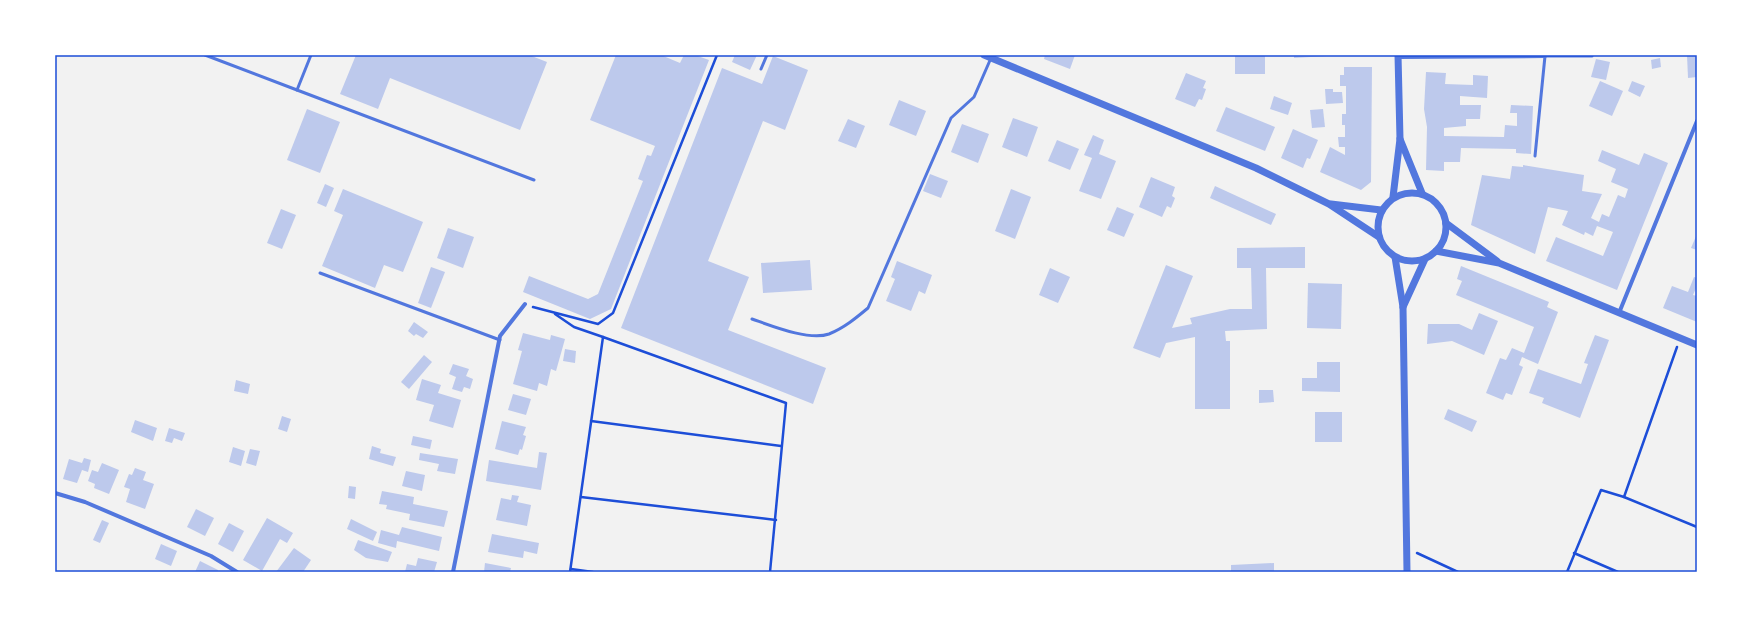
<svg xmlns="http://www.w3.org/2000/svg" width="1752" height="627" font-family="'Nunito Sans',sans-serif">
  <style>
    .building { fill: #bdc9ec }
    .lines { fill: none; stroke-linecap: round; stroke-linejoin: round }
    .path { stroke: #1d4ed8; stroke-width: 2.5 }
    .service { stroke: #5277de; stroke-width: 3 }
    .minor { stroke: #5277de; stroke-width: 4 }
    .tertiary { stroke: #5277de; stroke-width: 7 }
    .neatline { fill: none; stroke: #1d4ed8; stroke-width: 1.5 }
  </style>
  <rect width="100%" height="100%" fill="#f2f2f2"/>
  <g class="building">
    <path d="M356 55H529L547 62 520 130 390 78 378 109 340 94Z"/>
    <path d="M616 55H661L680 63 684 55H695L709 60 611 309 590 319 523 292 529 276 588 299 598 294 643 181 638 179 647 155 651 156 655 146 590 120Z"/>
    <path d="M735 55H757L750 70 732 62Z"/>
    <path d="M1045 55H1075L1070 69 1044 59Z"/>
    <rect x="1235" y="55" width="30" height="19"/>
    <path d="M1294 55H1327V56L1294 58Z"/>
    <path d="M1687 55H1697V77L1688 78Z"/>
    <path d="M773 56 808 70 785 130 763 121 708 261 749 277 728 330 826 368 813 404 621 328 722 68 762 84Z"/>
    <path d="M1660 58 1661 67 1652 69 1651 60Z"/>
    <path d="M1596 59 1610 62 1606 80 1591 77Z"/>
    <path d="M1344 67H1372L1371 182 1361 190 1320 172 1330 147 1345 155V147H1339L1338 137H1345V125H1342V114H1346V86H1340V75H1344Z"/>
    <path d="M1426 72 1446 73 1445 84 1473 85V75L1488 76 1487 98 1460 96V105H1481L1480 119H1466V126L1444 128V136L1504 137 1505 125 1517 126V113H1510L1511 105 1533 106 1531 154 1516 153V149L1461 148 1460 162H1444V171L1426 170 1427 127 1424 109Z"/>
    <path d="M1186 73 1206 81 1203 88 1206 89 1202 100 1199 99 1195 107 1175 99Z"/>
    <path d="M1600 81 1623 91 1612 116 1589 106Z"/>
    <path d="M1632 81 1645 86 1640 97 1628 91Z"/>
    <path d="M1325 89H1333V92H1342L1343 103 1326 104Z"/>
    <path d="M1274 96 1292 103 1288 115 1270 109Z"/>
    <path d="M899 100 926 111 916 136 889 125Z"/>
    <path d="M1226 107 1275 127 1265 151 1216 131Z"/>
    <path d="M307 109 340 122 320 173 287 160Z"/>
    <path d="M1323 109 1325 127 1312 128 1310 110Z"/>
    <path d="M1013 118 1038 127 1027 157 1002 147Z"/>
    <path d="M848 119 865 126 856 148 838 141Z"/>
    <path d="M962 124 989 134 978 163 951 152Z"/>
    <path d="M1293 129 1318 140 1310 159 1307 158 1303 168 1281 158Z"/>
    <path d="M1093 135 1104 140 1099 154 1116 161 1101 199 1079 191 1092 158 1084 155Z"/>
    <path d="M1057 140 1079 149 1070 170 1048 161Z"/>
    <path d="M1602 150 1639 165 1644 153 1668 163 1617 290 1546 261 1556 237 1603 256 1613 232 1597 226 1593 236 1585 232 1584 235 1562 225 1568 211 1548 207 1535 254 1471 225 1482 175 1510 179 1512 166 1523 167V165L1584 175 1582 191 1602 194 1591 218 1599 222 1602 214 1609 217 1618 195 1625 198 1628 189 1611 182 1616 169 1598 161Z"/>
    <path d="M930 174 948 181 941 198 923 191Z"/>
    <path d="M1151 177 1175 187 1172 196 1175 198 1171 208 1167 206 1162 217 1139 207Z"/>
    <path d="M325 184 334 188 326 207 317 203Z"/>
    <path d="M1215 186 1276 214 1271 225 1210 198Z"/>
    <path d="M343 189 423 222 403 272 384 265 375 288 322 266 343 215 334 211Z"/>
    <path d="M1011 189 1031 197 1015 239 995 231Z"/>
    <path d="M1117 207 1134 214 1124 237 1107 230Z"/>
    <path d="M281 209 296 215 282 249 267 243Z"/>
    <path d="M448 228 474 237 463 268 437 258Z"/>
    <path d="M1697 234V250L1691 248Z"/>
    <path d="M1305 247V268H1266L1267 329 1225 331 1226 341H1230V409H1195V337L1166 343 1160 358 1133 348 1166 265 1193 276 1172 328 1192 324 1190 318 1230 309H1252L1251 268H1237V248Z"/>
    <path d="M810 260 812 290 763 293 761 263Z"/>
    <path d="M897 261 932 275 925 294 919 291 911 311 886 301 895 279 891 277Z"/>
    <path d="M1461 266 1549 302 1547 307 1558 312 1538 364 1522 357 1519 365 1523 367 1512 395 1506 393 1503 400 1486 393 1500 358 1506 360 1512 348 1524 353 1534 327 1456 295 1462 281 1457 279Z"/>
    <path d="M431 267 445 272 431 308 418 303Z"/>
    <path d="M1050 268 1070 277 1058 303 1039 295Z"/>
    <path d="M1694 277 1697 278V286L1693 295 1697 296V322L1663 308 1672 286 1688 292Z"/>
    <path d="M1308 283 1342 284 1341 329 1307 328Z"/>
    <path d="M1479 313 1498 321 1484 355 1452 341 1427 344 1428 324H1459L1472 330Z"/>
    <path d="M414 322 428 332 423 338 416 334 414 336 408 331Z"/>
    <path d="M523 333 550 340 551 335 565 339 556 371 551 369 547 386 539 383 537 391 513 384 522 351 518 350Z"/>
    <path d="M1595 335 1609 340 1580 418 1542 403 1544 398 1529 393 1538 369 1581 384 1588 364 1584 363Z"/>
    <path d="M565 349 576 351 575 363 563 361Z"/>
    <path d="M424 355 432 362 409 389 401 382Z"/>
    <path d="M1317 362H1340V392L1302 391V378H1317Z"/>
    <path d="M453 364 469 369 466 376 473 379 470 389 464 387 462 392 452 389 456 377 449 374Z"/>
    <path d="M422 379 441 385 438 393 461 400 453 428 429 421 434 405 416 400Z"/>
    <path d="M236 380 250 384 248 394 234 391Z"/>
    <path d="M1259 390H1273L1274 402 1259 403Z"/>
    <path d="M513 394 531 399 526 415 508 410Z"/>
    <path d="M1448 409 1477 421 1472 432 1444 419Z"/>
    <rect x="1315" y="412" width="27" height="30"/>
    <path d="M282 416 291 419 287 432 278 429Z"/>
    <path d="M135 420 157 428 153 441 131 432Z"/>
    <path d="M502 421 526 427 523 435 526 436 522 450 520 449 518 455 495 449Z"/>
    <path d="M169 428 185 433 182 441 174 438 172 443 165 441Z"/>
    <path d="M413 436 432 440 430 449 411 445Z"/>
    <path d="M372 446 381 449 380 453 396 457 393 466 369 459Z"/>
    <path d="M233 447 245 451 241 466 229 462Z"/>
    <path d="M250 449 260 451 256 466 246 463Z"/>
    <path d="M539 452 547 453 541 490 486 481 489 460 537 468Z"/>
    <path d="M420 453 458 459 455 474 437 471 439 464 419 460Z"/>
    <path d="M84 458 91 460 88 472 82 470 77 483 63 479 69 459 82 463Z"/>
    <path d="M102 463 119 470 109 494 94 488 95 484 88 481 92 470 98 472Z"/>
    <path d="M135 468 146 472 143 480 154 484 145 509 126 502 130 489 124 487 129 474 132 475Z"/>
    <path d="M406 471 425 475 422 491 402 486Z"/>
    <path d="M349 486 356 487 355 499 348 498Z"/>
    <path d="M382 491 414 497 413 504 448 511 444 527 409 520 410 514 386 509 387 505 379 504Z"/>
    <path d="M512 495 519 496 517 502 531 505 527 526 496 520 501 498 511 500Z"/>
    <path d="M196 509 214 518 205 536 187 527Z"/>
    <path d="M267 518 293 533 287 543 280 539 262 571 243 560Z"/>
    <path d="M351 519 377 532 373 541 347 529Z"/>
    <path d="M102 520 109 523 100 543 93 540Z"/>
    <path d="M229 523 244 531 233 552 218 544Z"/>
    <path d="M402 527 442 537 439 551 397 541 396 548 378 543 381 530 399 535Z"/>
    <path d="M492 534 539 543 537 554 524 551 523 558 488 552Z"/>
    <path d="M358 540 392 552 388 562 366 558 354 550Z"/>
    <path d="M161 544 177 551 171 566 155 559Z"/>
    <path d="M294 548 311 560 303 572H276Z"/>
    <path d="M418 558 437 562 434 572H405L407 564 416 566Z"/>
    <path d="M200 561 218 570V572H195Z"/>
    <path d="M485 563 511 568 510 572H484Z"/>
    <path d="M1274 563V572H1231V565Z"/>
  </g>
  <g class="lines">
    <g class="path">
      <path d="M533 307 598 324 613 313 717 55"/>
      <path d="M555 314 574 327 603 337"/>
      <path d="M591 421 781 446"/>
      <path d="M581 497 776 520"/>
      <path d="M1624 497 1697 527"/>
      <path d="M1417 553 1458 572"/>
      <path d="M1574 553 1618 572"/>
      <path d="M571 569 593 572"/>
      <path d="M570 572 603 337 786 403 770 572"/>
      <path d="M1567 572 1601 490 1624 497 1677 347"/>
    </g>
    <g class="service">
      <path d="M205 55 297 90"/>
      <path d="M311 55 297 90 534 180"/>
      <path d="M761 69 767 55"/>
      <path d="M1535 156 1545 56H1592"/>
      <path d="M320 273 500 340"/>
      <path d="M752 319C772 326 809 341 829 334 844 328 856 318 868 308L951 118 974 97 991 58"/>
    </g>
    <g class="minor">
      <path d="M1398 57 1545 56"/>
      <path d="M1619 313 1697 121"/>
      <path d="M55 493 85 502 211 556 237 572"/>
      <path d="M453 572 500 336 525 304"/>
    </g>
    <g class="tertiary">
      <path d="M984 55 1256 168 1329 204 1379 237"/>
      <path d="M1400 139 1422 193"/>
      <circle cx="1412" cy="227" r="34"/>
      <path d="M1393 197 1400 139 1398 55"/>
      <path d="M1331 204 1381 210"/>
      <path d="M1446 223 1497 261"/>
      <path d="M1436 251 1499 263 1697 345"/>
      <path d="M1395 257 1403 307 1407 572"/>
      <path d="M1403 307 1425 259"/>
    </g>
  </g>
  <rect width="1752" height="627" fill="none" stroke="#ffffff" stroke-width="112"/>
  <rect x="56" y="56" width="1640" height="515" class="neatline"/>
</svg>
